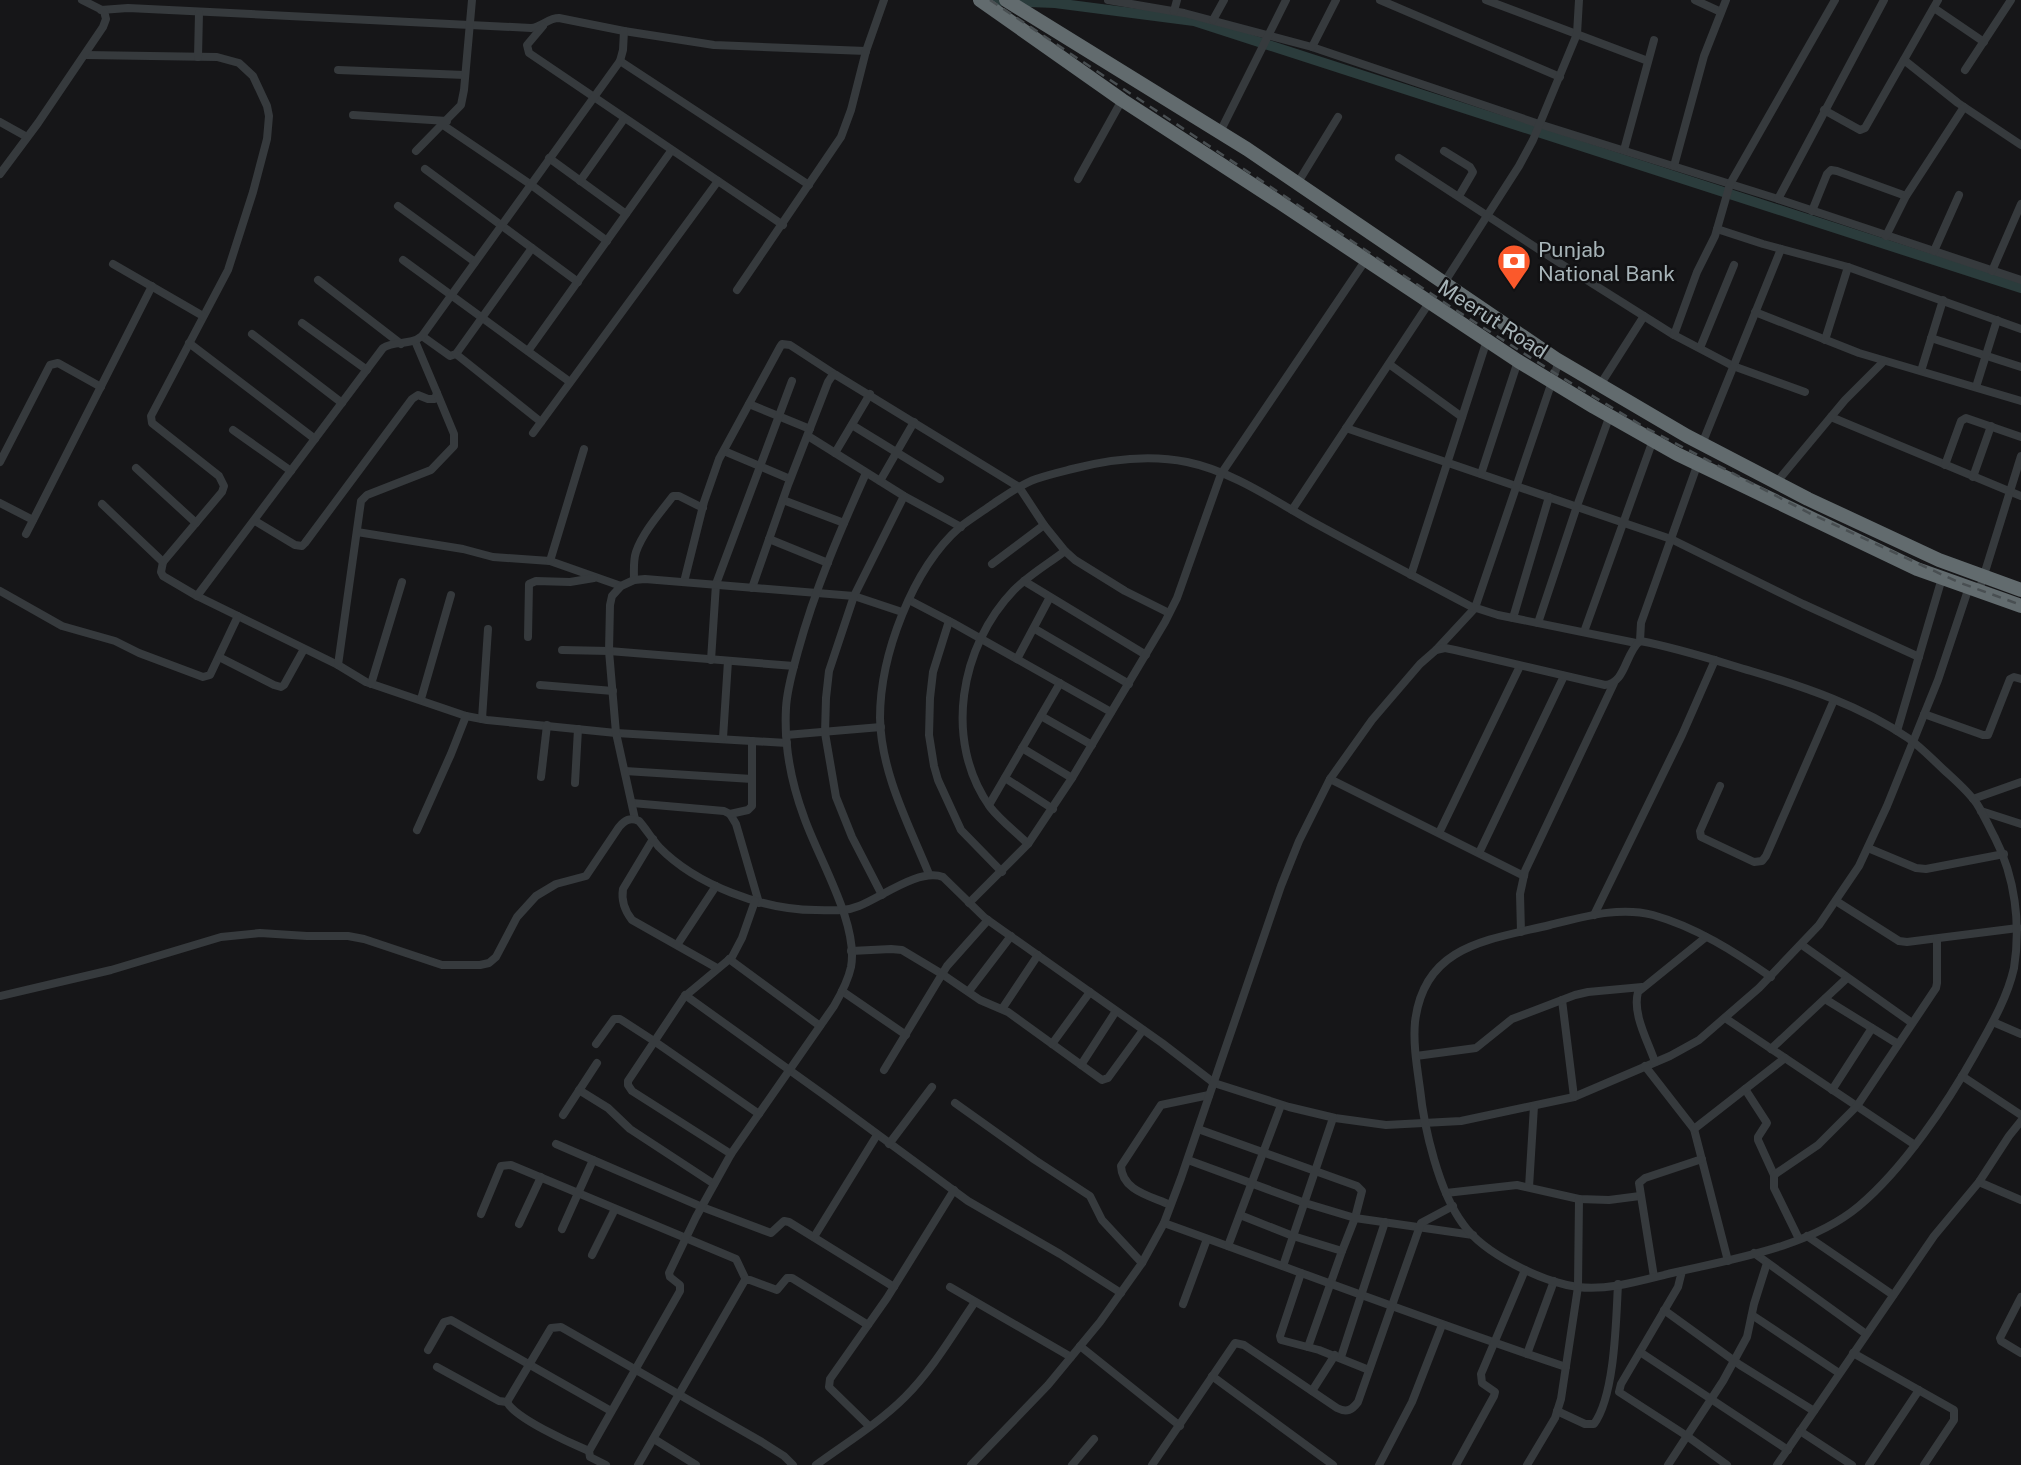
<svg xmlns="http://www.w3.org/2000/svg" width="2021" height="1465" font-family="'Public Sans',sans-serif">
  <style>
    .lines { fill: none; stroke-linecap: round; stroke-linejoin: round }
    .canal { stroke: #2b3c3c; stroke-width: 10 }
    .street { stroke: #363a3d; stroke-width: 8 }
    .highway { stroke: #626b6e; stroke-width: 14 }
    .rail { stroke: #494f52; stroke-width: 2.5; stroke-dasharray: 9 7; stroke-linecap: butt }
    .labels { text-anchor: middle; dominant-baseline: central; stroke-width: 5; stroke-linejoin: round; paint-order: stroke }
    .poi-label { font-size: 21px; fill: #a7b4b8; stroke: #111113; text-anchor: start }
    .street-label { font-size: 21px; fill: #a7b4b8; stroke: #111113 }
  </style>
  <rect width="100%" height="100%" fill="#161618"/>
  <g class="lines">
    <path class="canal" d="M980 0 1055 3 1194 21 2021 288"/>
    <g class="street">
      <path d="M1108 0 1184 13 1312 47 1539 124 1778 199 2021 280"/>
      <path d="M1380 0 1560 77"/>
      <path d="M1486 0 1648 61"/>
      <path d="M1695 0 1721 12"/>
      <path d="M1934 8 1984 42"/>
      <path d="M101 10 128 8 531 28C542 27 548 18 559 18L624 31 714 45 866 51"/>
      <path d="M1174 11 1177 0"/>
      <path d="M1213 20 1224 0"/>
      <path d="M543 26 527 45 529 53 783 225"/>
      <path d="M1312 47 1336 0"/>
      <path d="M85 55 217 57 239 63 253 76 267 106 269 116 267 139 253 192 228 270 151 416 152 423 219 476 224 486 222 492 163 562 161 572 163 576 197 596 338 665 366 682 466 716 487 720 616 733 787 743"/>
      <path d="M198 57 199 13"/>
      <path d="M1904 60 1958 103 2021 145"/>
      <path d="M620 61 809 185"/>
      <path d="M338 70 465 75"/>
      <path d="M1965 70 2011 0"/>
      <path d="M1824 110 1860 130 1865 128 1938 0"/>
      <path d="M353 115 447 121"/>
      <path d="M0 122 27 137"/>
      <path d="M443 125 530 184 607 241"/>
      <path d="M1220 132 1286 0"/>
      <path d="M1624 150 1654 40"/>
      <path d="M416 151 461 105 464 90 472 0"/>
      <path d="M1444 151 1470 167 1473 172 1459 196"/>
      <path d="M549 158 626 214"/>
      <path d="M1399 158 1555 260 1674 335 1733 366 1805 392"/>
      <path d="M1674 166 1704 56 1726 0"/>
      <path d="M425 169 578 282"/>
      <path d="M0 174 38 123 103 27 106 19 104 11 82 0"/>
      <path d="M1078 179 1122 100"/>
      <path d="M580 181 624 119"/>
      <path d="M1297 184 1338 117"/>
      <path d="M1778 199 1884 0"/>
      <path d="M398 206 475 262"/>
      <path d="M1812 211 1827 174 1831 170 1837 171 1906 196"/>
      <path d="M1717 229 1763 244 1848 267 2021 329"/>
      <path d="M1886 236 1906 196 1964 107"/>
      <path d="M1934 251 1959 195"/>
      <path d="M403 260 570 382"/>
      <path d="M113 264 203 316"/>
      <path d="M1992 271 2021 204"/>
      <path d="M318 280 401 344"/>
      <path d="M1444 283 1519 166 1533 140 1577 34 1579 0"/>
      <path d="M737 290 841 137 851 110 866 51 884 0"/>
      <path d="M1755 312 1859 353 2021 401"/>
      <path d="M302 323 367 370"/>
      <path d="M252 334 342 403"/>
      <path d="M1674 335 1697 272 1715 236 1730 184 1835 0"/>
      <path d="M422 336 450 356 456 354 532 248"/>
      <path d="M1931 338 2021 367"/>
      <path d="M1825 340 1848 267"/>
      <path d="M189 343 315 439"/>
      <path d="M1700 348 1734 265"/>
      <path d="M528 351 671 151"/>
      <path d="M456 354 541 422"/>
      <path d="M1389 364 1462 417"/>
      <path d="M1921 371 1943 300"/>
      <path d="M1600 385 1644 316"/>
      <path d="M1976 387 1997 320"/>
      <path d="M749 404 810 429"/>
      <path d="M1831 417 2021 496"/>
      <path d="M852 425 940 479"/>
      <path d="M1346 428 1671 539 1803 604 1919 657"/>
      <path d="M233 430 291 471"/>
      <path d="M533 433 718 181"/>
      <path d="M808 436 904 496 961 527"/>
      <path d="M1702 444 1781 249"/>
      <path d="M724 451 790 479"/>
      <path d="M835 453 870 394"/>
      <path d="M0 462 50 365 58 363 101 387"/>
      <path d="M1945 465 1961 421 1966 418 2021 437"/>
      <path d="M136 468 196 523"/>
      <path d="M1481 474 1518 361"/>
      <path d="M1973 477 1991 426"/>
      <path d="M880 481 914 422"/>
      <path d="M1776 483 1845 400 1884 361"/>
      <path d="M783 500 844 523"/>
      <path d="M0 503 33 520"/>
      <path d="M102 504 163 562"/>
      <path d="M1292 510 1429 303"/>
      <path d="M255 521 295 545 302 546 305 543 412 399 418 395 428 399H435L437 393 415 341"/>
      <path d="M357 532 463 549 493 557 550 561 621 586"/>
      <path d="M26 534 152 286"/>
      <path d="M769 539 828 563"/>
      <path d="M550 561 584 449"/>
      <path d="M992 564 1044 525"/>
      <path d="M1411 575 1487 340"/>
      <path d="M634 580C634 571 633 561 636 552 643 532 660 513 673 496H679L703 508"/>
      <path d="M1024 581 1146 655"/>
      <path d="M684 582 704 502 719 459 780 347 782 344 790 345 836 375"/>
      <path d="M752 588 788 485 828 382 832 376 836 375 1019 487 1044 525 1065 551 1075 560 1125 591 1169 613"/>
      <path d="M0 591 62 626 115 641 139 653 203 677 210 675 238 616"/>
      <path d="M1979 591 2021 456"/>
      <path d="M197 596 383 348C395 340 410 346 422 336L620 61 623 50 624 31"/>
      <path d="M909 600 953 623 1111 712"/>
      <path d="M1513 618 1549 497"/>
      <path d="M949 621 933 672 930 698 929 735 934 766 938 780 961 830 1002 872"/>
      <path d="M1538 623 1577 506 1610 415"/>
      <path d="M1035 629 1129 684"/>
      <path d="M1584 632 1653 440"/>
      <path d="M528 637 529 584 536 581 570 582 594 578"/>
      <path d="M1640 641 1641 623 1698 463"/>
      <path d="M562 650 609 651 794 666"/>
      <path d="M1436 650 1475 608 1559 361"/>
      <path d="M219 657 274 685 281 687 284 685 304 649"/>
      <path d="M1017 659 1050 597"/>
      <path d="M711 660 716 584 792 381"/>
      <path d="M338 665 361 501 367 495 431 470 454 446V434L437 393"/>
      <path d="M371 684 402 582"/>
      <path d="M540 685 613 691"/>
      <path d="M421 699 451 595"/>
      <path d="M1924 714 1983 735H1988L2010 679 2014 677 2021 679"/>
      <path d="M1041 716 1092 745"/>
      <path d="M482 719 488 629"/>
      <path d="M1897 731 1942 578"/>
      <path d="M786 735 881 727"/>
      <path d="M723 738 728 661"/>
      <path d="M1022 748 1072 778"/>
      <path d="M625 771 752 779"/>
      <path d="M541 777 547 725"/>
      <path d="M1005 778 1053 809"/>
      <path d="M1330 779 1524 876"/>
      <path d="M575 783 578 729"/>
      <path d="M1720 786 1700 831 1701 837 1754 862 1762 861 1766 856 1834 700"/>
      <path d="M1973 799 2021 782"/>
      <path d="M632 803 724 811 730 814 736 824 759 903"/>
      <path d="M989 805 1060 683"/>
      <path d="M1981 811 2021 824"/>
      <path d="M730 814 748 810 752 806V741"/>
      <path d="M635 819 616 733 609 651 610 605 612 596 621 586 634 580 645 579 854 596 902 612"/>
      <path d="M417 830 451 754 466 716"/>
      <path d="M1439 833 1520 666"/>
      <path d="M653 839 623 889C621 901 625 911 632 920L717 968"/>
      <path d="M1028 844C1016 832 1001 821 990 807 943 741 960 646 1014 590 1029 575 1048 564 1065 551"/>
      <path d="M1868 848 1916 868 1926 869 2004 854"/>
      <path d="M1479 853 1564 676"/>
      <path d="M929 874C909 825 881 773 880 718 880 656 912 569 960 527 969 520 980 513 990 506 1005 496 1019 485 1036 479 1047 475 1060 472 1072 469 1110 459 1148 454 1187 462 1231 471 1272 499 1311 521 1364 550 1417 578 1470 606L1498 615 1636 643"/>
      <path d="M882 895 852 837 836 797 825 733 826 698 829 671 854 596 904 496"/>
      <path d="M1836 901 1899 941 1907 942 2018 928"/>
      <path d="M969 903 1028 844 1072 778 1165 622 1177 598 1221 474 1365 261"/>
      <path d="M1594 915 1682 735 1715 660"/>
      <path d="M1521 932 1520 894 1525 871 1614 683"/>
      <path d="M677 945 716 886"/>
      <path d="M1802 945 1912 1023"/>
      <path d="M851 951 891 949 902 950 942 974 980 1000 1008 1012 1102 1080 1108 1078 1143 1030"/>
      <path d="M729 959 820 1026"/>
      <path d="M842 991 906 1035"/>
      <path d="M969 991 1011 936"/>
      <path d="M685 995 827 1097 968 1201 1060 1254 1121 1293"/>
      <path d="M0 996 111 970 221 937 260 933 307 936H348L364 939 442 965H480L489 963 496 957 517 917 536 896 556 884 586 876 619 827C625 820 630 817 639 821 646 829 652 839 659 847 696 885 763 910 816 910 830 910 845 912 859 906 882 897 919 868 943 877L985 918 1162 1043 1214 1083 1289 1107 1335 1118 1386 1125 1461 1121 1574 1097 1670 1056 1699 1040 1759 988 1819 925 1859 866 1887 806 1938 680 1969 587"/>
      <path d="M1825 999 1898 1044"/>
      <path d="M1562 1000 1574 1097"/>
      <path d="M1002 1009 1038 955"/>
      <path d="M1725 1018 1915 1145"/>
      <path d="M1993 1022 2021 1034"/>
      <path d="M596 1044 614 1019H620L654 1041 759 1114"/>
      <path d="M1052 1044 1090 992"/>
      <path d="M1771 1049 1847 978"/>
      <path d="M1416 1056 1476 1048 1512 1019 1575 995 1588 992 1642 987"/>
      <path d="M1655 1062C1648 1041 1632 1014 1638 992L1706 937"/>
      <path d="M1081 1065 1116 1011"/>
      <path d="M1645 1066 1694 1129 1728 1261"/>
      <path d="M884 1070 947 966 988 920"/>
      <path d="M1962 1076 2021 1115"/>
      <path d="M1745 1089 1767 1123 1758 1137V1140L1774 1175"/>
      <path d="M579 1090 608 1108 630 1129 714 1184"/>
      <path d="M1832 1090 1872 1028"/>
      <path d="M955 1103 1035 1160 1090 1196 1102 1220 1142 1263"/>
      <path d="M563 1115 597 1063"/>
      <path d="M1198 1129 1357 1186 1362 1191 1355 1218 1342 1251 1308 1347"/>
      <path d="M1694 1129 1785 1058"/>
      <path d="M556 1144 702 1207 771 1233 784 1221 789 1222 894 1287"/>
      <path d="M889 1144 932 1087"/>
      <path d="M731 1154 632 1091 628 1085V1081L684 997 732 957 742 938 755 901"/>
      <path d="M1188 1160 1305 1203 1355 1218 1473 1235"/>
      <path d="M1979 1182 2021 1200"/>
      <path d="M1529 1187 1534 1106"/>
      <path d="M1446 1193 1517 1185 1579 1199 1609 1200 1640 1196"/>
      <path d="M1170 1205C1151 1196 1122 1191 1121 1166L1161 1105 1209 1095"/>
      <path d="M481 1214 501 1166 511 1165 736 1259 746 1280"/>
      <path d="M1240 1215 1293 1236 1342 1251"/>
      <path d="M1164 1223C1298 1271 1431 1322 1566 1367"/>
      <path d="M519 1224 541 1177"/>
      <path d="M562 1229 593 1160"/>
      <path d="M1807 1236 1893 1295"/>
      <path d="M814 1237 877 1135"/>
      <path d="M1799 1239 1774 1188V1175L1818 1145 1857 1106 1936 988 1937 983V939"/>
      <path d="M1228 1246 1281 1105"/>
      <path d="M1754 1253 1866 1334"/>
      <path d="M592 1255 615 1209"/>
      <path d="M1283 1266 1333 1118"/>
      <path d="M1682 1271 1678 1287 1621 1384 1619 1392 1687 1436 1727 1465"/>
      <path d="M1301 1273 1280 1336 1281 1340 1319 1350 1369 1370"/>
      <path d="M1654 1277 1639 1183 1645 1178 1702 1159"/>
      <path d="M950 1287 1071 1357"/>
      <path d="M2021 1297 2000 1338 2001 1341 2021 1353"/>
      <path d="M1183 1304 1207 1239"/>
      <path d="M1664 1310 1740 1365 1814 1411"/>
      <path d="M1752 1315 1839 1373"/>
      <path d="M1080 1346 1180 1426"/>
      <path d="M428 1350 444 1322 451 1320 611 1411"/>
      <path d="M1640 1352 1788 1450"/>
      <path d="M1853 1353 1954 1410V1420L1924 1465"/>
      <path d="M1527 1354 1554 1281"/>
      <path d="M1341 1357 1385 1222"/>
      <path d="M437 1367 499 1401 507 1402 551 1328 561 1327 762 1442 784 1456 793 1465"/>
      <path d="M1212 1376 1333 1465"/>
      <path d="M1312 1391 1335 1355"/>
      <path d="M507 1402C515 1418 570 1443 589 1451"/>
      <path d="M1557 1411 1585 1424H1594C1615 1395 1616 1321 1618 1284"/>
      <path d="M869 1426 829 1387 830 1379 887 1298 954 1190"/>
      <path d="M1800 1431 1852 1465"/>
      <path d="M654 1439 696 1465"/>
      <path d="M606 1465 590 1457 589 1451 680 1291V1285L670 1277 669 1273 696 1217 731 1154 834 1006C841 994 848 981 851 967 859 924 818 858 804 817 791 782 784 744 786 708 787 688 793 670 798 651 815 589 840 531 866 473"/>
      <path d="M638 1465 745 1280H750L777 1290 787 1278H792L868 1325"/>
      <path d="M816 1465C846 1443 879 1423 905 1397 933 1369 953 1334 975 1302"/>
      <path d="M971 1465 1048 1385 1100 1322 1142 1263 1164 1223 1181 1178 1281 886 1299 841 1330 779 1372 720 1420 664 1436 650 1445 648 1455 650 1605 685C1626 683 1625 653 1640 641 1678 648 1714 660 1751 671 1805 687 1861 706 1908 738 1921 747 1932 759 1944 770 1956 781 1968 791 1977 804 1984 815 1989 827 1995 838 2015 877 2021 924 2014 968 2007 999 1990 1027 1975 1054 1947 1104 1903 1169 1859 1206 1810 1247 1733 1259 1672 1273 1643 1280 1608 1291 1578 1287 1542 1282 1484 1254 1463 1224 1439 1192 1424 1128 1420 1089 1417 1067 1413 1044 1415 1022 1424 945 1488 940 1550 925 1583 917 1619 906 1653 915 1696 927 1735 952 1771 977"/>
      <path d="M1072 1465 1094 1439"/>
      <path d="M1152 1465 1235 1343 1244 1345 1337 1408C1347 1413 1352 1410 1358 1402L1421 1223 1453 1206"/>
      <path d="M1379 1465 1412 1402 1442 1325"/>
      <path d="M1456 1465 1494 1396 1495 1392 1482 1383 1481 1374 1525 1270"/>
      <path d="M1527 1465 1555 1418 1561 1399 1578 1287 1579 1199"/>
      <path d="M1668 1465 1723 1381 1747 1337 1754 1304 1767 1263"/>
      <path d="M1777 1465 1934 1236 1979 1182 2009 1136 2021 1121"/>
      <path d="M1869 1465 1919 1390"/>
    </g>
    <g class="highway">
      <path d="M980 0 1122 100 1279 202 1518 361 1594 407 1677 454 1917 569 2021 606"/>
      <path d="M1006 0 1247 149 1556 359 1687 436 1808 499 1939 560 2021 590"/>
    </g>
    <path class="rail" d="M990 0 1451 307 1561 377 1646 428 1809 513 1958 582 2021 605"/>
  </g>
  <defs>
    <g id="bank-pin" transform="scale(1.75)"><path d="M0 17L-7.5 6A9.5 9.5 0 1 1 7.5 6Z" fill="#fb592b" stroke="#111113"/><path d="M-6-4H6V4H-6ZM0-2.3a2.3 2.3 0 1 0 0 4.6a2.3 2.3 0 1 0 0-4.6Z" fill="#fff"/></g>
  </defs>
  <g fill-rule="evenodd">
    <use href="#bank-pin" x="1514" y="261"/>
  </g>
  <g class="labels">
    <g class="poi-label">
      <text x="1538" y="249">Punjab<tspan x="1538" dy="24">National Bank</tspan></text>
    </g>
    <g class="street-label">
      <text transform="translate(1493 319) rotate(33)">Meerut Road</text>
    </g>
  </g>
</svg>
